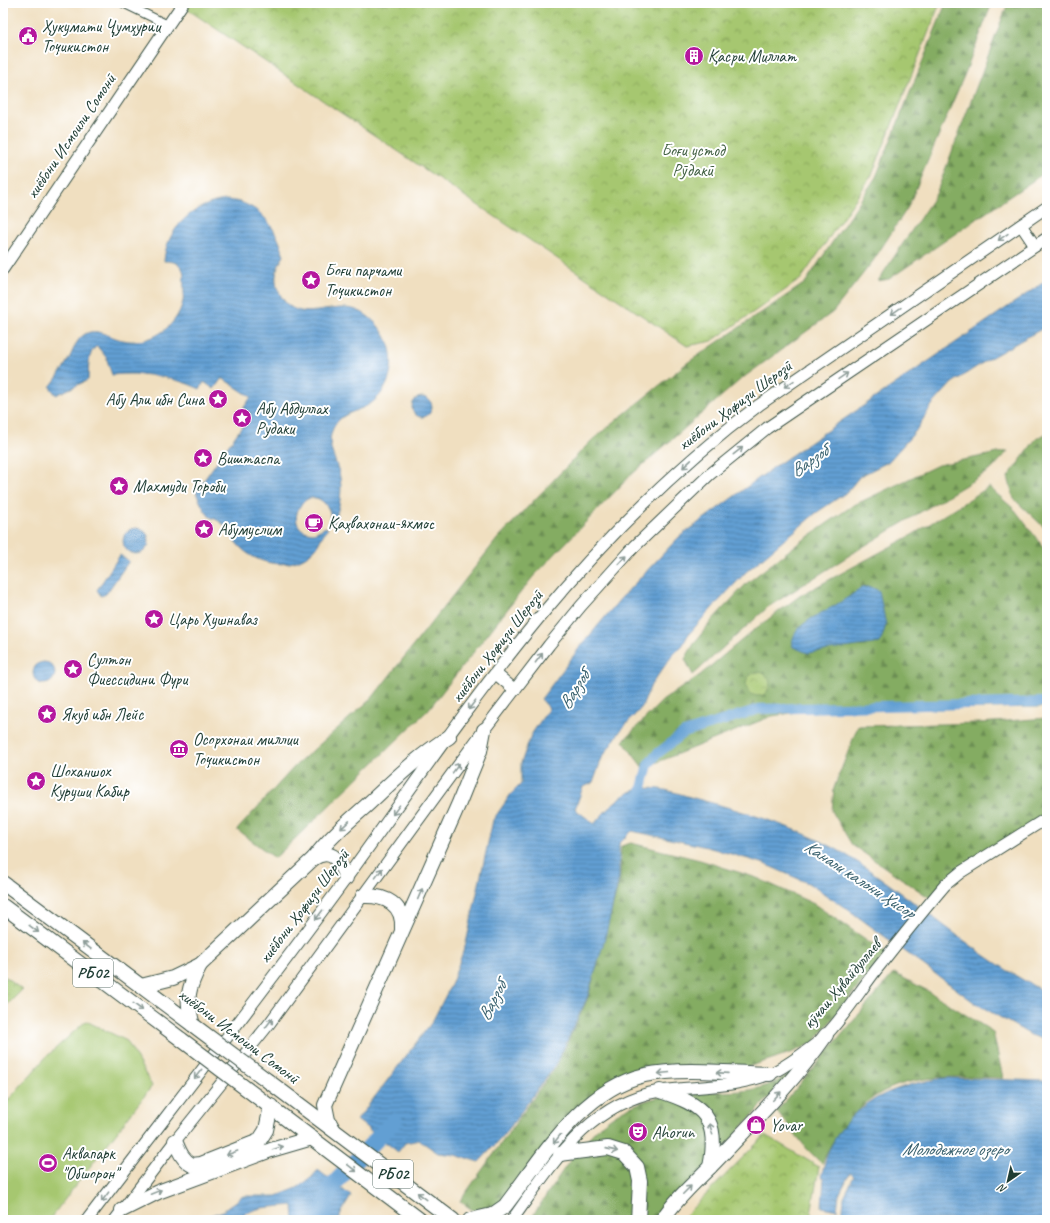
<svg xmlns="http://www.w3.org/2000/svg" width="1050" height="1223" font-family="Caveat,sans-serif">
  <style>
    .grass { fill: #a6c76f; stroke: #628252 }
    .forest { fill: url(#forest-firs); stroke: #52744b }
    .park { fill: url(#park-crowns); stroke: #628252 }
    .water { fill: url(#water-rules); stroke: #406e84 }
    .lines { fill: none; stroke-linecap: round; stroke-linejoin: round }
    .canal { stroke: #629fd3; stroke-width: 10 }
    .river { stroke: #629fd3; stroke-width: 17 }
    .street-casing { stroke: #3e5549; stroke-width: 10 }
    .secondary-casing { stroke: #3e5549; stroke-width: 13 }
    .highway-casing { stroke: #3e5549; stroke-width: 16 }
    .street { stroke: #fff; stroke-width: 8 }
    .secondary { stroke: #fff; stroke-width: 11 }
    .highway { stroke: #fff; stroke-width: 14 }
    .highway-bridge-casing { stroke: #3e5549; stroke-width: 16; stroke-linecap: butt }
    .highway-bridge { stroke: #fff; stroke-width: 14 }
    .oneway { stroke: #8f9e9a }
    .labels { text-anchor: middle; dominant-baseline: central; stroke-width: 4; stroke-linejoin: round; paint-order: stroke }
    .shield { fill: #fff; stroke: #627771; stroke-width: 1 }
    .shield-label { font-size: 16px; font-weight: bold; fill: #1f3d34 }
    .poi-label { font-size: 17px; fill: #1f3d34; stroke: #fff; text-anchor: start }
    .street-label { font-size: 17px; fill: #1f3d34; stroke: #fff }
    .park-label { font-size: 17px; fill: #416043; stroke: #fff }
    .water-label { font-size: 18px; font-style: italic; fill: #365f6c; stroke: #fff }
  </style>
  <defs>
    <pattern id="forest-firs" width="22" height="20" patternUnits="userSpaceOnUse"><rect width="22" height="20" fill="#84ac62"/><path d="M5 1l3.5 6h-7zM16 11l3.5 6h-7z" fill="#6b8d52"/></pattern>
    <pattern id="park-crowns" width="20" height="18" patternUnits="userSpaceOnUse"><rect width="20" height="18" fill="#a6c76f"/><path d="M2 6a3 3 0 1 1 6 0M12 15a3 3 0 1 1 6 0" fill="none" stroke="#87a35c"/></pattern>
    <pattern id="water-rules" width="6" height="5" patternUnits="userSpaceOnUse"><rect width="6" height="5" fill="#629fd3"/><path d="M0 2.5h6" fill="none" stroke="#5083ac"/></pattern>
  </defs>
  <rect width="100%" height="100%" fill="#fff"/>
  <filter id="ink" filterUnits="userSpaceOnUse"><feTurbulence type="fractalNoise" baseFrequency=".025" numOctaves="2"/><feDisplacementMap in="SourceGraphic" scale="8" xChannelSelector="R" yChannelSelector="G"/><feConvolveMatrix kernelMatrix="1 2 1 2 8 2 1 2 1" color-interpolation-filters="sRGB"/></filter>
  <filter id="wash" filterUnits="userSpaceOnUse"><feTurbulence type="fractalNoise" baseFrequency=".012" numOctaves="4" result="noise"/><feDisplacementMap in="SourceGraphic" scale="16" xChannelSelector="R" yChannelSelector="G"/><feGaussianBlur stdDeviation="0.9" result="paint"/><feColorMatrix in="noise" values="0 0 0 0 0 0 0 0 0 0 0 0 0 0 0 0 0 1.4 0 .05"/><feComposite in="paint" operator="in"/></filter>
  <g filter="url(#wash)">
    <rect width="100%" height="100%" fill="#f0dfc0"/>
    <path class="grass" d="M86 1021 127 1041 152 1086 49 1220H3V1106L46 1057Z"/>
    <g class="forest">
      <path d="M946 3H992L966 71 908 207 873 261 833 312 740 380 630 476 532 578 428 710 275 858 237 830 294 767 372 698 498 538 592 440 687 363 805 283 876 177Z"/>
      <path d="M1008 3H1047V171L889 279 878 281 936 194Z"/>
      <path d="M1047 433V530L1014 499 1008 477 1036 439Z"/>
      <path d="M1008 451 992 469 861 548 768 607 693 675 685 659 695 642 713 619 747 583 792 548 852 506 938 465Z"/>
      <path d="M989 487 1015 510 1047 552V707L804 711 772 716 643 768 623 741 662 701 700 675 755 629 801 595 912 535Z"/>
      <path d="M1047 718V813L930 898 852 845 832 811 834 788 858 726 980 723Z"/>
      <path d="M631 843 700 860 757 878 814 904 886 953 813 1043 793 1052 748 1067 644 1074 595 1098 504 1204 482 1217 460 1201 557 1065 588 998 620 879 621 846Z"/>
      <path d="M894 973 928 991 993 1032 1003 1078C943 1076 884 1071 845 1125 835 1138 827 1149 822 1164L807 1149 777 1111Z"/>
      <path d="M790 1074 658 1220H530C550 1191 569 1157 594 1132 621 1104 662 1093 700 1092 738 1091 756 1095 790 1074Z"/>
    </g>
    <g class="park">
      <path d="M178 3H940L872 175 801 279 712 341 687 346Z"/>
      <circle cx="758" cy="684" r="12"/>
      <path d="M3 975 22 990 3 1009Z"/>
      <path d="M765 1135 819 1167 810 1220H681Z"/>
    </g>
    <g class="water">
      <path d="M226 200C258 201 277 227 284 256 277 266 273 278 278 290 294 328 326 303 353 309 365 312 375 321 382 331 398 353 394 388 370 404 356 413 339 412 332 431 327 445 334 456 338 469 344 488 340 507 333 525L329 523C332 517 330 510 326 505 305 479 278 531 314 533L326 527 328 529C320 536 320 546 311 553 289 571 257 565 239 546 232 539 229 530 222 523 219 520 213 519 209 516 204 511 200 501 197 495L196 491 199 487 251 414 243 409 251 397 222 378 214 389 204 382 200 389C172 376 142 372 112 375L106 357 97 346C87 352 89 370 88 380L56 395 50 387C56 379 62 371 67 362 73 353 75 340 85 334 98 327 110 338 123 340 149 346 177 328 183 301 185 292 183 283 184 274 182 263 174 261 164 261 166 228 195 203 226 200Z"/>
      <path d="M1047 280V326L990 358 952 383 932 405 915 432 888 462 860 476 847 492 816 513 746 572 702 619 688 635 681 648 674 653 651 685 642 707 621 730 602 758 593 783 583 787 575 809 597 826 594 824C607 810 618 795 636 790 657 784 681 795 701 800 747 812 808 831 848 856 916 899 974 956 1047 993V1040L1031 1035 975 1003 850 911 808 883 762 863 707 847 632 831 619 844V878L605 938 587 998 556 1064 505 1134 479 1162 455 1155 438 1153 419 1140 405 1143 398 1152 357 1120 432 1022 452 983 466 943 493 820 511 794 521 784V763L531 735 549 708 541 699 580 647 621 598 679 537 774 467Z"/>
      <circle cx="422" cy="407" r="10"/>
      <circle cx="136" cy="541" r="13"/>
      <path d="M120 555 129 561 106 594 101 596 97 590Z"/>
      <path d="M863 587H871L879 591 886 625 880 643 808 653 793 647C788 627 820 614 834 606 844 600 853 594 863 587Z"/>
      <circle cx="44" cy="673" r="11"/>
      <path d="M947 1078 1047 1081V1220H842L844 1197 854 1176 850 1173 839 1195 837 1210 822 1207 824 1178 821 1177C824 1168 825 1157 830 1148 853 1099 898 1084 947 1078Z"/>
      <path d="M318 1170 351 1196 340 1215V1220H294L293 1205 261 1208 245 1213 243 1218 240 1220H196L223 1211 243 1196H277L297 1188 311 1178Z"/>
    </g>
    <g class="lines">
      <path class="canal" d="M638 803 648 765 657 754 684 733 759 709 1047 702"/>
      <path class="river" d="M321 1220 331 1187 394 1121"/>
    </g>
  </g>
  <g filter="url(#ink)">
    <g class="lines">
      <g class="street-casing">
        <path id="street" d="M123 3 168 25"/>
      </g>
      <g class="secondary-casing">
        <g id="secondary">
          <path d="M1021 225 1035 246"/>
          <path d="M3 269 183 3"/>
          <path d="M496 674 515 690"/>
          <path d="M87 1220C173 1107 261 995 345 880 408 793 469 703 538 619 603 541 677 466 759 405L1047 207"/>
          <path d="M115 1220 175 1141 269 1024 484 730 549 645 581 606 635 546 709 475 767 428 1047 238"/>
          <path d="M512 1220C552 1165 588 1103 660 1091 696 1086 735 1088 770 1074 785 1067 815 1046 827 1034 845 1015 860 991 876 970 899 941 921 913 945 885L961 872 1047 818"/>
        </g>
      </g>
      <g class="highway-casing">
        <g id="highway">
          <path d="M314 858C333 847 340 862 346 878"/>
          <path d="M3 883 193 1025"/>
          <path d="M363 896C385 895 404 904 402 929"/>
          <path d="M3 906 182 1040"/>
          <path d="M141 986 173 978 200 965 314 858C329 838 348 822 366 806 393 781 418 756 449 737"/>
          <path d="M193 1025C185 999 188 988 200 965"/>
          <path d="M268 1081 453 1220"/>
          <path d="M660 1091C704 1105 720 1118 710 1167"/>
          <path d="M256 1096 420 1220"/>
          <path d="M333 1129 328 1120 325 1105 459 803 480 751 484 730"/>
          <path d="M175 1141C179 1150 182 1160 192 1165L201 1164 259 1141 266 1130 271 1106"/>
          <path d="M560 1154 608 1148 624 1153 637 1167 640 1181 638 1220"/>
          <path d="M122 1210 158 1192 271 1150 312 1138"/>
          <path d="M470 1220 492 1215 505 1206C542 1158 582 1089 645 1075 683 1067 730 1073 770 1074"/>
          <path d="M662 1220C675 1200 694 1183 711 1166 751 1124 793 1083 826 1035"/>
        </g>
      </g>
      <use href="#street" class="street"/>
      <use href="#secondary" class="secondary"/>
      <use href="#highway" class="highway"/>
      <g class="highway-bridge-casing">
        <g id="highway-bridge">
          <path d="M193 1025 268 1081"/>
          <path d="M182 1040 256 1096"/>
        </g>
      </g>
      <use href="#highway-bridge" class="highway-bridge"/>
    </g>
    <defs><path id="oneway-shaft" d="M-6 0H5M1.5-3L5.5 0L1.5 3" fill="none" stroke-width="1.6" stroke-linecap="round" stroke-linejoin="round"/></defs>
    <g class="oneway">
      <use href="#oneway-shaft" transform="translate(1003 237) rotate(145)"/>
      <use href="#oneway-shaft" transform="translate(896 311) rotate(145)"/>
      <use href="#oneway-shaft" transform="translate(843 376) rotate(-34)"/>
      <use href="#oneway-shaft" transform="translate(789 384) rotate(146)"/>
      <use href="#oneway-shaft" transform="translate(738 451) rotate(-38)"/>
      <use href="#oneway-shaft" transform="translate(687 464) rotate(137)"/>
      <use href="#oneway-shaft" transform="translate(623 560) rotate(-47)"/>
      <use href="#oneway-shaft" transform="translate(539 658) rotate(-53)"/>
      <use href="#oneway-shaft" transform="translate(472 705) rotate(127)"/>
      <use href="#oneway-shaft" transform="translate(456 768) rotate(-54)"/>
      <use href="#oneway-shaft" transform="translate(396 810) rotate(126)"/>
      <use href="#oneway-shaft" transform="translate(345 825) rotate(137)"/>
      <use href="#oneway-shaft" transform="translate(379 873) rotate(-54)"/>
      <use href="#oneway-shaft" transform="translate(420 894) rotate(-67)"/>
      <use href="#oneway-shaft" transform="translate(319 915) rotate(127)"/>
      <use href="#oneway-shaft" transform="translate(34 929) rotate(37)"/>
      <use href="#oneway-shaft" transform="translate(87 946) rotate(-143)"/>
      <use href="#oneway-shaft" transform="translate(138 1007) rotate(37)"/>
      <use href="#oneway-shaft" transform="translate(269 1023) rotate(-53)"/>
      <use href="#oneway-shaft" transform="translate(664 1073) rotate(175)"/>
      <use href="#oneway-shaft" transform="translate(722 1073) rotate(-176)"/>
      <use href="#oneway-shaft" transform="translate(198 1074) rotate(128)"/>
      <use href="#oneway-shaft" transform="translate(777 1096) rotate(-46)"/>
      <use href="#oneway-shaft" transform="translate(711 1129) rotate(-106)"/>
      <use href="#oneway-shaft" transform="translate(557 1139) rotate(128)"/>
      <use href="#oneway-shaft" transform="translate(278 1148) rotate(-17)"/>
      <use href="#oneway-shaft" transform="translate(612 1150) rotate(13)"/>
      <use href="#oneway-shaft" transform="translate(232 1153) rotate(160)"/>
      <use href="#oneway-shaft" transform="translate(352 1168) rotate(38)"/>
      <use href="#oneway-shaft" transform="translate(687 1190) rotate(-45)"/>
      <use href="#oneway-shaft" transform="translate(156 1192) rotate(-22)"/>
      <use href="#oneway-shaft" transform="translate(422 1196) rotate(-143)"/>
      <use href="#oneway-shaft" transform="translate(105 1197) rotate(127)"/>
    </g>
  </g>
  <defs>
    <g id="civic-disc" transform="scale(1)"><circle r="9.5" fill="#b5179e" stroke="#fff"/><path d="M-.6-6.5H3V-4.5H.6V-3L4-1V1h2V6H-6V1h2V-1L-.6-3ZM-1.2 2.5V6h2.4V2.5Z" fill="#fff"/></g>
    <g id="building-disc" transform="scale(1)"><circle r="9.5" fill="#b5179e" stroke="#fff"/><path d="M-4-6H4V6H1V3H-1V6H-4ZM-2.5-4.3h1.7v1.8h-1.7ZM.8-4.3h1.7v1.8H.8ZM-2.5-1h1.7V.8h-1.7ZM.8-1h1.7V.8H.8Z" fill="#fff"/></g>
    <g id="sight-disc" transform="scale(1)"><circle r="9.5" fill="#b5179e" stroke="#fff"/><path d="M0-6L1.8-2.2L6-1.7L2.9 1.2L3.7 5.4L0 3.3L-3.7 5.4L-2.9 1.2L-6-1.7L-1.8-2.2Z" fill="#fff"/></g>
    <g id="cafe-disc" transform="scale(1)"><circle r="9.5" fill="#b5179e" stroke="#fff"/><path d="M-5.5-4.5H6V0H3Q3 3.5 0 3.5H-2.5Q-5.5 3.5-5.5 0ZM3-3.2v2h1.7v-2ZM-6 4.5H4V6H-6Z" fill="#fff"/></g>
    <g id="museum-disc" transform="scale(1)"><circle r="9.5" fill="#b5179e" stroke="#fff"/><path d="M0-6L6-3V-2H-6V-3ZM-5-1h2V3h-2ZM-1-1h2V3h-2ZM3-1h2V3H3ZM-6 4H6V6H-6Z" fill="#fff"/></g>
    <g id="shop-disc" transform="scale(1)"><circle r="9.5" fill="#b5179e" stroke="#fff"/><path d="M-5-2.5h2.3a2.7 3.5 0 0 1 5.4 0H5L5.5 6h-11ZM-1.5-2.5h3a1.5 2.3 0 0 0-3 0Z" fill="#fff"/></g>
    <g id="theatre-disc" transform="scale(1)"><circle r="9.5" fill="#b5179e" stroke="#fff"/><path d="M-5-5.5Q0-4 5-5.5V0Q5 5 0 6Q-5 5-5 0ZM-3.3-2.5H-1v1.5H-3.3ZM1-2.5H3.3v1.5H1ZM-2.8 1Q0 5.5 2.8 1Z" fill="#fff"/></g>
    <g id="stadium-disc" transform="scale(1)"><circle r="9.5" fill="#b5179e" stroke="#fff"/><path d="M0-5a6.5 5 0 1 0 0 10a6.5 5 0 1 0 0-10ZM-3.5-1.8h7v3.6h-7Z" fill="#fff"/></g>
  </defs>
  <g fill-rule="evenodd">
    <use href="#civic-disc" x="28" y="36"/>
    <use href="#building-disc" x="694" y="56"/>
    <use href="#sight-disc" x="311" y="280"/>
    <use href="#sight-disc" x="218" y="399"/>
    <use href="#sight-disc" x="242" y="418"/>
    <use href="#sight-disc" x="203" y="458"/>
    <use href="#sight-disc" x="119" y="486"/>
    <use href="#cafe-disc" x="314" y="523"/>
    <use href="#sight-disc" x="204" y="529"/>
    <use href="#sight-disc" x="154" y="619"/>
    <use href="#sight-disc" x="73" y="669"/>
    <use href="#sight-disc" x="47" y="714"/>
    <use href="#museum-disc" x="179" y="749"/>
    <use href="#sight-disc" x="36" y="781"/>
    <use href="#shop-disc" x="756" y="1125"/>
    <use href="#theatre-disc" x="638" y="1132"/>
    <use href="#stadium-disc" x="48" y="1163"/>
  </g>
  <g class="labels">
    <g class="shield">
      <rect x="73" y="959" width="40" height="28" rx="3"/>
      <rect x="373" y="1160" width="40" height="28" rx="3"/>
    </g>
    <g class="shield-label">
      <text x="93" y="973">РБ02</text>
      <text x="393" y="1174">РБ02</text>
    </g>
    <g class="poi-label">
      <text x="42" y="26">Ҳукумати Ҷумҳурии<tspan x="42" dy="20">Тоҷикистон</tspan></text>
      <text x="708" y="56">Қасри Миллат</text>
      <text x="325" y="270">Боғи парчами<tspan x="325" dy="20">Тоҷикистон</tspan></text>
      <text x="204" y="399" text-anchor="end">Абу Али ибн Сина</text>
      <text x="256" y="408">Абу Абдуллах<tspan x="256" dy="20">Рудаки</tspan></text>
      <text x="217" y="458">Виштаспа</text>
      <text x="133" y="486">Махмуди Тороби</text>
      <text x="328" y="523">Қаҳвахонаи-яхмос</text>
      <text x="218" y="529">Абумуслим</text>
      <text x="168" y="619">Царь Хушнаваз</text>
      <text x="87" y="659">Султон<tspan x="87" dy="20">Фиессидини Фури</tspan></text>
      <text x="61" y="714">Якуб ибн Лейс</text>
      <text x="193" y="739">Осорхонаи миллии<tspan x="193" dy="20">Тоҷикистон</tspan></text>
      <text x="50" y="771">Шоханшох<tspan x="50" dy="20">Куруши Кабир</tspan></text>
      <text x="770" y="1125">Yovar</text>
      <text x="652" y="1132">Ahorun</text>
      <text x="62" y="1153">Аквапарк<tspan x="62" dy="20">"Обшорон"</tspan></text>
    </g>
    <g class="street-label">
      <text transform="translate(71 136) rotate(-56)">хиёбони Исмоили Сомонӣ</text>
      <text transform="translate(735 405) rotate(-37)">хиёбони Ҳофизи Шерозӣ</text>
      <text transform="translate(497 646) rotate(-52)">хиёбони Ҳофизи Шерозӣ</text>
      <text transform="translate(304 906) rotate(-53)">хиёбони Ҳофизи Шерозӣ</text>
      <text transform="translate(842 984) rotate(-50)">кӯчаи Хувайдуллаев</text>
      <text transform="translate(239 1036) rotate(37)">хиёбони Исмоили Сомонӣ</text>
    </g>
    <g class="park-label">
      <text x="693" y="150">Боғи устод<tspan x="693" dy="20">Рӯдакӣ</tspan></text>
    </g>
    <g class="water-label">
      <text transform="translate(809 461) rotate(-35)">Варзоб</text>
      <text transform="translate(574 690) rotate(-58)">Варзоб</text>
      <text transform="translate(860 879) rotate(33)">Канали калони Ҳисор</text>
      <text transform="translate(492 1001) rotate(-63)">Варзоб</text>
      <text x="955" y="1149">Молодежное озеро</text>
    </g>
  </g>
  <rect width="1050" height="1223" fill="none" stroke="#fff" stroke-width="16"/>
  <g transform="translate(1008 1181) rotate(214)" stroke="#ffffff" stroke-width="3" paint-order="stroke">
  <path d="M0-3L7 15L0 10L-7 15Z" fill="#1f3d34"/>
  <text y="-6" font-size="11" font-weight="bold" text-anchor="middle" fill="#1f3d34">N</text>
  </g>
</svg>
